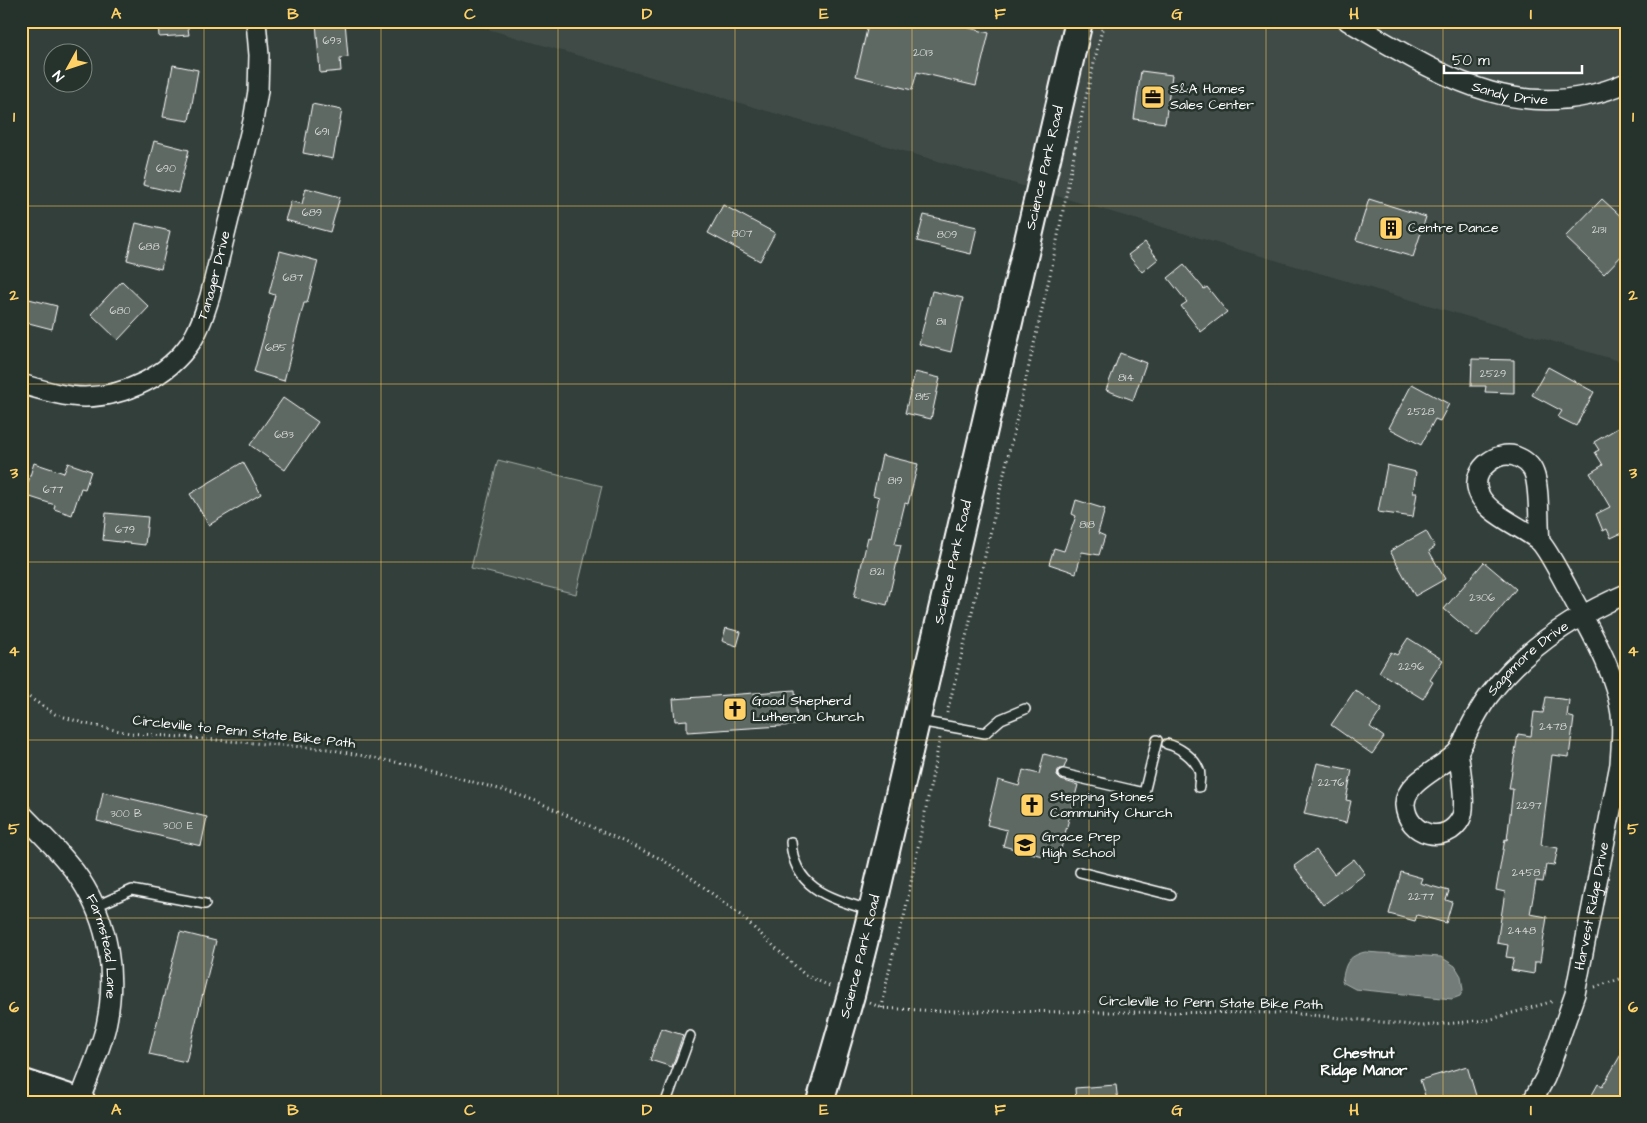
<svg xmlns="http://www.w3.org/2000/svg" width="1647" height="1123" font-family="'Architects Daughter',sans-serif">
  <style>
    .built { fill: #404c47 }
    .green { fill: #4d5853; stroke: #a6aca9 }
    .water { fill: #737b78; stroke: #abb0ae }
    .building { fill: #5f6964; stroke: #fff }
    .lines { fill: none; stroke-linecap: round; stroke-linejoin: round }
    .lane-casing { stroke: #fff; stroke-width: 12 }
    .street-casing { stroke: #fff; stroke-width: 22 }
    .secondary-casing { stroke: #fff; stroke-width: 30 }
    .path { stroke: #fff; stroke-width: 3; stroke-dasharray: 1 4; stroke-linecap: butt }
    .lane { stroke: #26332d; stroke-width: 9 }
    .street { stroke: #26332d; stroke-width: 19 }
    .secondary { stroke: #26332d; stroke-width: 26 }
    .grid { fill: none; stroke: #ffd166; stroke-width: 1; stroke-opacity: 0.55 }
    .labels { text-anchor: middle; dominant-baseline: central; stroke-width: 5; stroke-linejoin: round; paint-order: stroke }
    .number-label { font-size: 11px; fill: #d7dad8 }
    .poi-label { font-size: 14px; fill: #fff; stroke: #26332d; text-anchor: start }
    .street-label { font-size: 14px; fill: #fff; stroke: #26332d }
    .neighbourhood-label { font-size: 15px; font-weight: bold; fill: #fff; stroke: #26332d }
    .neatline { fill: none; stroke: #ffd166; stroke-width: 2 }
    .grid-label { font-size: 16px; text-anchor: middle; font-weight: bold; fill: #ffd166 }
  </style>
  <rect width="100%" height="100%" fill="#333f3a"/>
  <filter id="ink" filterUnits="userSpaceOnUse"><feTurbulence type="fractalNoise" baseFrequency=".02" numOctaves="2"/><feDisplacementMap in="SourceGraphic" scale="10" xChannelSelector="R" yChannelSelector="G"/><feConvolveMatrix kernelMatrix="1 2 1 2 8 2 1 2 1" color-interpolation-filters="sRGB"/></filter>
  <g filter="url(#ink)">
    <path class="built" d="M474 21H1626V363L474 25Z"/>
    <path class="green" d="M498 460 602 486 576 594 471 568Z"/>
    <path class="water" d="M1365 952 1441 957 1455 966 1461 976 1463 990 1460 996 1452 999 1355 989 1342 982C1345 965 1347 956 1365 952Z"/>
    <g class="building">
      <path d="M158 21H187L189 35 159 37Z"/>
      <path d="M329 21H345L348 57 340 58 341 71 320 73 316 22Z"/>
      <path d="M869 21H942L989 33 976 86 917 72 912 90 856 76Z"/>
      <path d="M173 65 198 70 189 121 163 117Z"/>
      <path d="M1141 71 1172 75 1165 123 1134 119Z"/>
      <path d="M312 104 342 110 333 159 303 153Z"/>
      <path d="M154 141 189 150 178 193 143 185Z"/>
      <path d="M306 188 340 197 330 232 285 220 291 201 302 204Z"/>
      <path d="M1369 199 1426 217 1413 257 1356 240Z"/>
      <path d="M1602 199 1626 221V251L1604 274 1565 237Z"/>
      <path d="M723 205 775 233 760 261 708 233Z"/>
      <path d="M924 215 977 227 971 254 917 241Z"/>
      <path d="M136 223 170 231 161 269 127 260Z"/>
      <path d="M1145 242 1158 259 1142 272 1128 255Z"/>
      <path d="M280 251 318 261 307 303H304L284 381 254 372 275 295 269 293Z"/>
      <path d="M1184 265 1204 289 1207 287 1227 312 1201 332 1181 306 1187 302 1168 278Z"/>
      <path d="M122 281 149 307 118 340 91 314Z"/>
      <path d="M932 291 963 298 951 352 919 344Z"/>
      <path d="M21 297 57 306 52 329 21 321Z"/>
      <path d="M1120 353 1146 363 1133 400 1106 390Z"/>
      <path d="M1472 359 1514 360V393L1485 392 1486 386H1471Z"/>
      <path d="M1548 367 1594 392 1576 426 1558 417 1562 411 1532 395Z"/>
      <path d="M915 372 940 378 931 419 905 413Z"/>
      <path d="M1412 384 1449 404 1440 421 1435 419 1421 445 1389 428Z"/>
      <path d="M283 398 318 422 285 470 250 445Z"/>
      <path d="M1626 423V535L1624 532 1611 538 1607 529 1603 531 1596 514 1610 507 1590 473 1603 465 1595 452 1599 450 1594 442Z"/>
      <path d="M882 455 918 464 908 504 905 503 895 544 901 545 887 605 854 597 868 537 870 538 879 497 873 495Z"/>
      <path d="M243 462 261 494 209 525 190 494Z"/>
      <path d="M34 463 64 473 68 463 91 471 85 489 81 488 72 515 54 509 55 505 24 495Z"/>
      <path d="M1387 465 1416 472 1413 493H1417L1413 517 1378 512Z"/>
      <path d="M1076 500 1105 509 1098 533 1105 536 1099 555 1082 552 1076 573 1049 564 1054 548 1064 551 1076 516 1072 514Z"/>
      <path d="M106 513 148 517 145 545 103 540Z"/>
      <path d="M1426 531 1435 547 1429 551 1445 579 1415 596 1390 551Z"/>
      <path d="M1484 562 1516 589 1477 637 1444 609Z"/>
      <path d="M726 628 741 632 737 646 722 641Z"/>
      <path d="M1408 638 1443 660 1430 680 1433 682 1423 699 1379 672 1391 652 1397 655Z"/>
      <path d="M795 690 797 725 687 732V720L675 721 673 699Z"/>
      <path d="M1355 690 1382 709 1370 727 1384 737 1372 754 1331 725Z"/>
      <path d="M1546 697 1569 700 1567 716 1574 718 1569 757 1552 755 1541 845 1558 848 1554 866 1546 865 1543 882 1536 881 1530 914 1547 917 1540 962H1535L1534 974 1511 970 1514 958 1506 957 1508 945 1497 943 1505 892 1496 890 1505 839 1507 840 1513 789H1509L1518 734 1531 736 1534 712 1543 713Z"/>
      <path d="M1044 754 1067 760 1064 768 1058 770 1057 776 1061 780 1078 785 1058 860 1003 846 1007 830 987 825 998 780 1019 786 1023 770 1039 774Z"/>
      <path d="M1317 763 1352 770 1346 800 1351 801 1346 823 1304 814Z"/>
      <path d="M103 792 207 817 201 846 97 821Z"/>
      <path d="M1316 850 1334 874 1354 859 1365 874 1323 905 1294 866Z"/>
      <path d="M1401 872 1422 878 1420 883 1449 891 1446 900 1452 902 1446 923 1417 915 1415 921 1389 914Z"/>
      <path d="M180 932 216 941 186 1062 149 1054Z"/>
      <path d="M661 1028 683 1035 672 1067 650 1060Z"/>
      <path d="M1626 1046V1102H1588L1598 1084 1602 1087Z"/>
      <path d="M1467 1066 1477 1099 1467 1102H1427L1420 1080Z"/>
      <path d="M1116 1085 1118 1102H1076L1075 1088Z"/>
    </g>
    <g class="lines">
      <g class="lane-casing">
        <g id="lane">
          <path d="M919 721 985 733 1001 719 1025 709"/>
          <path d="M1167 744C1179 747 1194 757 1199 770 1201 774 1199 782 1199 787"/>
          <path d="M1063 774 1144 793 1157 740"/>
          <path d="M791 842C794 889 830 898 869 910"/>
          <path d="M1080 872 1171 895"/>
          <path d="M94 907 132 890 205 904"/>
          <path d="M666 1102 690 1036"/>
        </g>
      </g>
      <g class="street-casing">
        <g id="street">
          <path id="s1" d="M1348 21C1438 73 1519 129 1626 83"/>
          <path id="s2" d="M21 384C42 390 64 397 85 397 126 396 168 376 191 342 200 328 205 312 210 296L253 121 258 91 259 55 256 21"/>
          <path id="s3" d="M1458 751C1460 765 1467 807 1461 818 1447 846 1407 836 1405 805 1404 781 1446 767 1459 750 1462 745 1465 739 1467 733 1473 721 1480 708 1488 697 1523 650 1572 617 1626 594"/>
          <path id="s4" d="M21 813C41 834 64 855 80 879 109 923 117 975 106 1026 100 1051 88 1077 79 1102"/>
          <path id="s5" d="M1532 1102 1545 1078 1551 1063 1575 994 1620 764C1621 747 1623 731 1621 714 1615 669 1589 629 1568 589 1562 578 1547 548 1539 541 1522 526 1480 512 1477 487 1474 468 1497 451 1515 456 1523 459 1531 465 1534 473 1540 488 1538 524 1540 541"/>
        </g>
      </g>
      <g class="secondary-casing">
        <g id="secondary">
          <path d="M21 1082 82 1102"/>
          <path id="s6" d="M820 1102 851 995 872 911 1079 21"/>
        </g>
      </g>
      <g class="path">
        <path d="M21 692 55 714 86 724 130 733 328 749 415 766 506 791 536 801 659 858 689 876 740 915 805 975 832 987"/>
        <path d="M947 713 969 625 1052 266 1082 114 1104 21"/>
        <path d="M1595 987 1626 977"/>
        <path d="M870 1003 882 1008 937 1011 1290 1013 1422 1026 1488 1020 1554 1001"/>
        <path d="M882 1008C887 977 894 947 904 917L940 738"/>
      </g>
      <use href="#lane" class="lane"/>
      <use href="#street" class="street"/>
      <use href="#secondary" class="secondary"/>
    </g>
  </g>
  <path class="grid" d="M204 21V1102M381 21V1102M558 21V1102M735 21V1102M912 21V1102M1089 21V1102M1266 21V1102M1443 21V1102M21 206H1626M21 384H1626M21 562H1626M21 740H1626M21 918H1626"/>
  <defs>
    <g id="office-square" transform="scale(1.25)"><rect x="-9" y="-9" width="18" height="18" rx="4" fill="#ffd166" stroke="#26332d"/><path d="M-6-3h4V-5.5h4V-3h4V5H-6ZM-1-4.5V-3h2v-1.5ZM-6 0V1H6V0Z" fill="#111"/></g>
    <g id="building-square" transform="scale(1.25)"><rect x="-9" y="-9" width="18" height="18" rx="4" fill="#ffd166" stroke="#26332d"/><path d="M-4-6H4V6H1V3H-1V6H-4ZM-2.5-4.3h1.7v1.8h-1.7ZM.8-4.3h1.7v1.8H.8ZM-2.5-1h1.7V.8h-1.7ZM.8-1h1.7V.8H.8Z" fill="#111"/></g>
    <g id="church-square" transform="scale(1.25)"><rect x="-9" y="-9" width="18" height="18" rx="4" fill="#ffd166" stroke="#26332d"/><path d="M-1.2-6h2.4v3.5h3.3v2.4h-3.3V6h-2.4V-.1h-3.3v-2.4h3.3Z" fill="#111"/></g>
    <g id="school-square" transform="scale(1.25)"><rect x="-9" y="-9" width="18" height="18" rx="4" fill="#ffd166" stroke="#26332d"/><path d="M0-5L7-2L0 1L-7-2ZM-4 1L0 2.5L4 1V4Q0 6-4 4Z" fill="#111"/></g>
  </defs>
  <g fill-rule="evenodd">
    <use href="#office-square" x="1153" y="97"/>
    <use href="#building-square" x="1391" y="228"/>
    <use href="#church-square" x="735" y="709"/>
    <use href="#church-square" x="1032" y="805"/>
    <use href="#school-square" x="1025" y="845"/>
  </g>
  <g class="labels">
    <g class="number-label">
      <text x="332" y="40">693</text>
      <text x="923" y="52">2013</text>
      <text x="322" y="131">691</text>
      <text x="166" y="168">690</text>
      <text x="312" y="212">689</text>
      <text x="1599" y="229">2131</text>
      <text x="742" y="233">807</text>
      <text x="947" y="234">809</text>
      <text x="149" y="246">688</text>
      <text x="293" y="277">687</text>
      <text x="120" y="310">680</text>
      <text x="941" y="321">811</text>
      <text x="276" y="347">685</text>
      <text x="1493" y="373">2529</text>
      <text x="1126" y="377">814</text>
      <text x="923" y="396">815</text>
      <text x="1421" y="411">2528</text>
      <text x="284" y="434">683</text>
      <text x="895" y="480">819</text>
      <text x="53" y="489">677</text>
      <text x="1087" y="524">818</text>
      <text x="125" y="529">679</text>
      <text x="877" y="571">821</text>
      <text x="1482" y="597">2306</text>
      <text x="1411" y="666">2296</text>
      <text x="1553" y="726">2478</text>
      <text x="1331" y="782">2276</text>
      <text x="1529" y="805">2297</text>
      <text x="126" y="813">300 B</text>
      <text x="178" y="825">300 E</text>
      <text x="1526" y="872">2458</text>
      <text x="1421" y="896">2277</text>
      <text x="1522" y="930">2448</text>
    </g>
    <g class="poi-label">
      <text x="1170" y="89">S&amp;A Homes<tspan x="1170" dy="16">Sales Center</tspan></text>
      <text x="1408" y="228">Centre Dance</text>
      <text x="752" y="701">Good Shepherd<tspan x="752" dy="16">Lutheran Church</tspan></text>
      <text x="1050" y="797">Stepping Stones<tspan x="1050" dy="16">Community Church</tspan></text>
      <text x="1042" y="837">Grace Prep<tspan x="1042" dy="16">High School</tspan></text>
    </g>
    <g class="street-label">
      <text stroke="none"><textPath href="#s1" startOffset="179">Sandy Drive</textPath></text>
      <text stroke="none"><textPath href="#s6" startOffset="961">Science Park Road</textPath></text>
      <text stroke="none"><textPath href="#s2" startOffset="260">Tanager Drive</textPath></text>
      <text stroke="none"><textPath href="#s6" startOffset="556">Science Park Road</textPath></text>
      <text stroke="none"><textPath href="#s3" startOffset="342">Sagamore Drive</textPath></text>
      <text transform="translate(244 732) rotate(6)">Circleville to Penn State Bike Path</text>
      <text stroke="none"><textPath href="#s5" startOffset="206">Harvest Ridge Drive</textPath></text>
      <text stroke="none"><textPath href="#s4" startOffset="161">Farmstead Lane</textPath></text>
      <text stroke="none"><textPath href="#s6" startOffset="151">Science Park Road</textPath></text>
      <text transform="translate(1211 1003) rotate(1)">Circleville to Penn State Bike Path</text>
    </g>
    <g class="neighbourhood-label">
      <text x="1364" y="1053">Chestnut<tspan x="1364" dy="17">Ridge Manor</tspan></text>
    </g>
  </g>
  <rect width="1647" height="1123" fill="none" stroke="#26332d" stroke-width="55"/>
  <g transform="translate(68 68) rotate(230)"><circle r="24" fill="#26332d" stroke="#7d8581"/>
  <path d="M0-4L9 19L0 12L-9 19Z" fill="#ffd166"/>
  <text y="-8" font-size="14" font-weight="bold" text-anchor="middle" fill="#ffffff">N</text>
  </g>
  <path d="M1444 65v8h138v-8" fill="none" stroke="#ffffff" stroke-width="2.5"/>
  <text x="1452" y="65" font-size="15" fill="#ffffff" stroke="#26332d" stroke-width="4" paint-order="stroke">50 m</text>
  <rect x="28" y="28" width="1592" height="1068" class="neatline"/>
  <g class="grid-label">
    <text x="116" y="19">A</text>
    <text x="293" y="19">B</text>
    <text x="470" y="19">C</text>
    <text x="647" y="19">D</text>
    <text x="824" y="19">E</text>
    <text x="1000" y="19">F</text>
    <text x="1177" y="19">G</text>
    <text x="1354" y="19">H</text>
    <text x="1531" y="19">I</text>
    <text x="14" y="122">1</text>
    <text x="1633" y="122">1</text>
    <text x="14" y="300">2</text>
    <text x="1633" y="300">2</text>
    <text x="14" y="478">3</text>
    <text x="1633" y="478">3</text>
    <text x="14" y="656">4</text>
    <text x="1633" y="656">4</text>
    <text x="14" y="834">5</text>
    <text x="1633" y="834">5</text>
    <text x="14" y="1012">6</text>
    <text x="1633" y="1012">6</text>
    <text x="116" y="1115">A</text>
    <text x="293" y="1115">B</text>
    <text x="470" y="1115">C</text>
    <text x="647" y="1115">D</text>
    <text x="824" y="1115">E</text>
    <text x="1000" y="1115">F</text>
    <text x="1177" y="1115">G</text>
    <text x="1354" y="1115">H</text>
    <text x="1531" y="1115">I</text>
  </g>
</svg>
